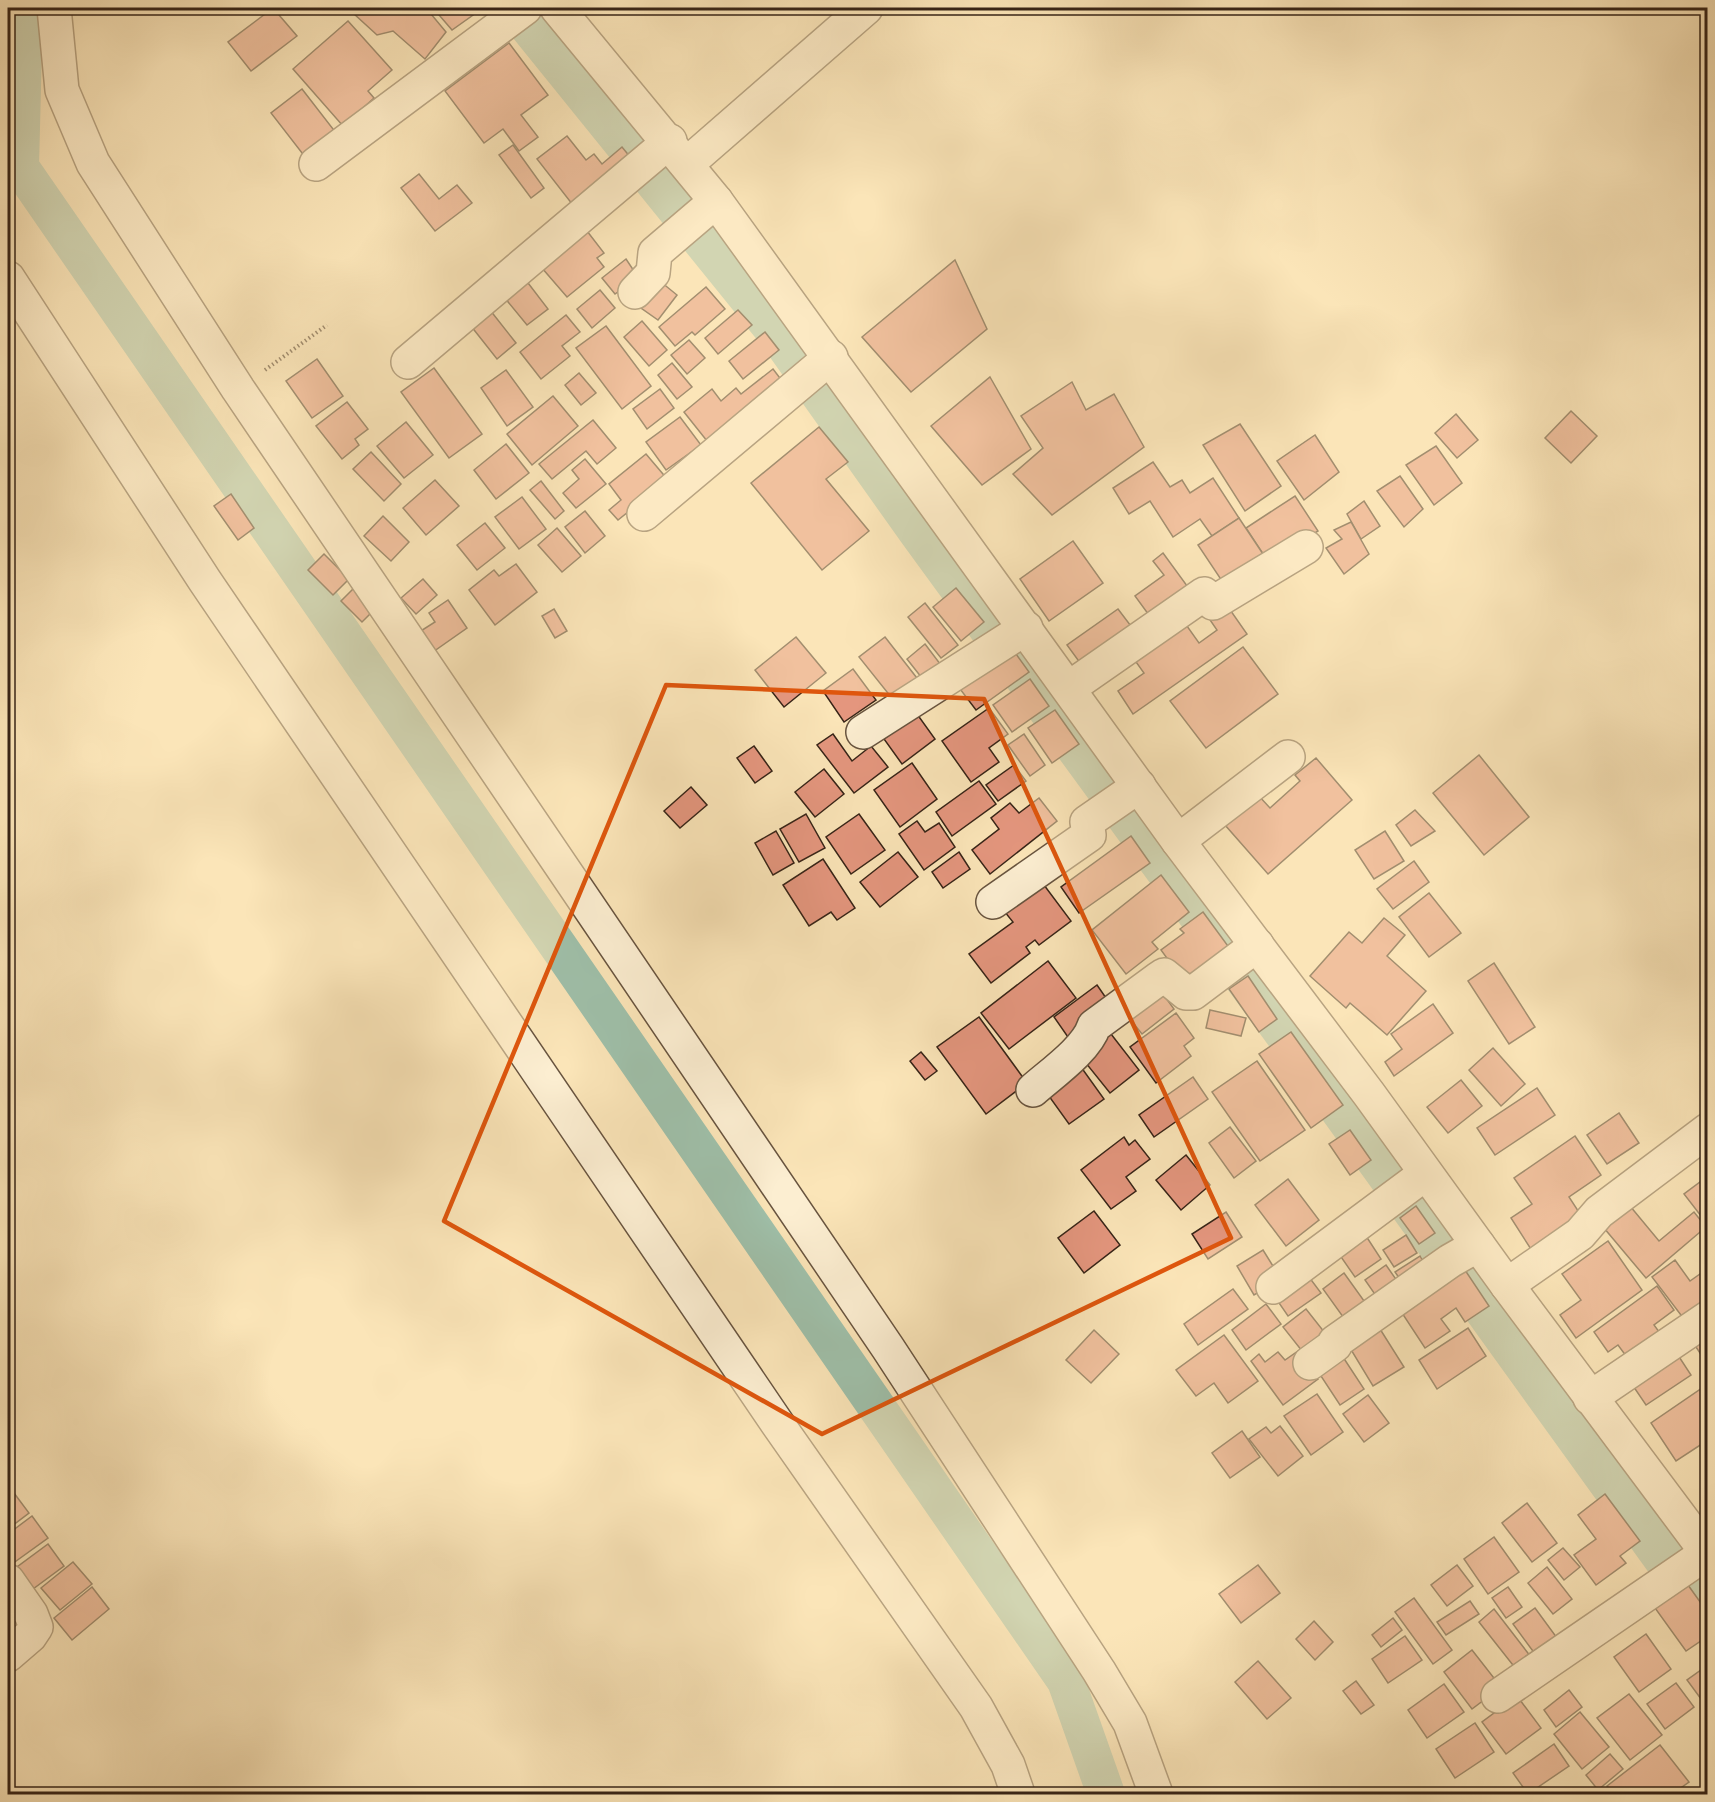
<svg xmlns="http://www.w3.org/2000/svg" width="1715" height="1802" font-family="'EB Garamond',serif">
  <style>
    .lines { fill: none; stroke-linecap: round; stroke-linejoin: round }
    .canal { stroke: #9fc0aa; stroke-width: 38 }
    .river { stroke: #9fc0aa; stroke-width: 64 }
    .building { fill: #e4967e; stroke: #372417; stroke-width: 1.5 }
    .minor-casing { stroke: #68543f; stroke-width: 36 }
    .path { stroke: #372417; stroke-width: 4; stroke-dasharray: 1.5 3; stroke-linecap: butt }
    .minor { stroke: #fceed1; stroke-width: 33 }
    .marked { fill: none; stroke: #df560d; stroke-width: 4.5; stroke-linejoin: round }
  </style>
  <rect width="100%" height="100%" fill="#fbe5b8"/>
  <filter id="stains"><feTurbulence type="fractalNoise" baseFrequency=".00333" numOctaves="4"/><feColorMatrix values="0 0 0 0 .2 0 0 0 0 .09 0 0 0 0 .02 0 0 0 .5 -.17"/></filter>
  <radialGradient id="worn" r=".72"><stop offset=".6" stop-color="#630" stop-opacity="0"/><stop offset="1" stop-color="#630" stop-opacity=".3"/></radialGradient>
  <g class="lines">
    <path class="canal" d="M24 8 20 167 1066 1681 1106 1794"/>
    <path class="river" d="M530 8 787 326 929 526 1321 1063 1708 1600"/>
  </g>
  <g class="building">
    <path d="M273 8 297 36 251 71 228 42Z"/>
    <path d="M359 8H426L446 32 425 59 393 31 377 35 353 13Z"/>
    <path d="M433 8H483L452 30Z"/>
    <path d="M348 21 392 70 368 91 374 98 343 126 293 69Z"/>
    <path d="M509 43 548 95 521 115 538 137 519 151 503 129 484 143 445 91Z"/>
    <path d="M302 89 340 138 309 162 271 113Z"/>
    <path d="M567 136 586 160 594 154 602 164 622 147 635 163 576 209 537 159Z"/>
    <path d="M513 145 544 188 531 198 499 155Z"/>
    <path d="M419 174 439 199 457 185 472 203 435 231 401 188Z"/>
    <path d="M587 231 604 253 597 258 604 267 567 297 542 268Z"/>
    <path d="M626 259 638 277 615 294 602 278Z"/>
    <path d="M955 260 987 329 911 392 862 337Z"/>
    <path d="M525 279 548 309 527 325 504 297Z"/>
    <path d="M661 282 677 295 658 320 641 308Z"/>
    <path d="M706 287 725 309 695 335 692 332 675 346 659 327Z"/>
    <path d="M600 290 615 308 592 328 577 309Z"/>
    <path d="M490 310 516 343 497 359 471 326Z"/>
    <path d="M738 310 752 325 718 354 705 338Z"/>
    <path d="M566 315 580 332 562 346 570 356 541 379 520 352Z"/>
    <path d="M642 321 667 350 649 366 624 337Z"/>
    <path d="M606 326 651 386 622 409 576 348Z"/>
    <path d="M765 332 779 350 743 379 729 361Z"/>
    <path d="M689 340 705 358 687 374 671 355Z"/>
    <path d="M317 359 343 396 312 418 286 381Z"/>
    <path d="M672 363 692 387 677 399 658 375Z"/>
    <path d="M434 368 482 434 449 458 401 392Z"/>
    <path d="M773 369 786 386 711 446 684 412 712 389 721 401 736 388 741 394Z"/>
    <path d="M506 370 533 407 507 426 481 388Z"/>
    <path d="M579 373 596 393 581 405 565 385Z"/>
    <path d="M990 377 1031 449 982 485 931 426Z"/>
    <path d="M1072 382 1086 410 1114 394 1144 447 1052 515 1013 474 1043 448 1021 416Z"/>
    <path d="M660 389 674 408 647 429 633 409Z"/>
    <path d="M553 396 578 426 532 465 507 434Z"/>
    <path d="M347 402 368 429 355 439 359 445 342 459 316 426Z"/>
    <path d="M1571 411 1597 436 1571 463 1545 438Z"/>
    <path d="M1456 414 1478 440 1457 458 1435 433Z"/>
    <path d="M680 417 701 445 666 470 646 442Z"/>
    <path d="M593 420 616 448 597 464 586 451 552 479 539 464Z"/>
    <path d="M406 422 433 455 404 478 377 446Z"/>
    <path d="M1240 424 1281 486 1245 511 1203 445Z"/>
    <path d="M819 427 848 462 826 479 869 531 822 570 751 483Z"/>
    <path d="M1315 435 1339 472 1304 500 1277 461Z"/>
    <path d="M506 444 529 473 496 499 474 470Z"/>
    <path d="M1436 446 1462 483 1434 505 1406 465Z"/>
    <path d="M371 452 401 484 384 501 353 469Z"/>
    <path d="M646 454 668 480 618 520 609 510 621 500 609 484Z"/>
    <path d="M585 459 606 484 576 508 563 493 579 479 572 470Z"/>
    <path d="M1153 462 1170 487 1182 480 1190 493 1213 478 1239 518 1212 536 1200 519 1173 537 1150 501 1129 514 1113 488Z"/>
    <path d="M1400 476 1423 509 1404 527 1377 491Z"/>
    <path d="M435 480 459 506 426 535 403 508Z"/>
    <path d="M541 481 564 511 555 519 530 490Z"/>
    <path d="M231 494 254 528 238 540 214 506Z"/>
    <path d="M1295 496 1318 531 1269 563 1246 528Z"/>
    <path d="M522 497 546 529 519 549 495 517Z"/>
    <path d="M1364 501 1380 526 1361 539 1347 514Z"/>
    <path d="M585 511 605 536 585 553 565 527Z"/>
    <path d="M383 516 409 542 391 561 364 536Z"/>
    <path d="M1239 518 1269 563 1228 590 1198 545Z"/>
    <path d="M1351 522 1369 554 1344 574 1326 548 1342 539 1334 530Z"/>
    <path d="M485 523 505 548 477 570 457 545Z"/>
    <path d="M557 528 581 556 562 572 538 545Z"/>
    <path d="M1073 541 1103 583 1049 621 1020 579Z"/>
    <path d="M1163 553 1193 594 1154 622 1135 596 1164 575 1153 561Z"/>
    <path d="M324 554 349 579 333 595 308 570Z"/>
    <path d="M516 564 537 592 495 625 469 590 494 570 499 576Z"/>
    <path d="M423 579 437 595 416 614 401 598Z"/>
    <path d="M359 583 381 603 362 622 341 601Z"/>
    <path d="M956 588 984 622 961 641 933 607Z"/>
    <path d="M448 600 467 628 430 654 416 634 435 622 429 613Z"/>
    <path d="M925 603 958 645 941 658 908 617Z"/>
    <path d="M1226 604 1247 634 1133 714 1118 691 1144 673 1131 655 1182 619 1199 643 1217 630 1208 617Z"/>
    <path d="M554 609 567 631 555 638 542 616Z"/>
    <path d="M1118 609 1137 634 1086 671 1067 645Z"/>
    <path d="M796 637 826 673 784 707 755 670Z"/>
    <path d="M885 637 920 682 895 702 859 657Z"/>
    <path d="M925 644 947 673 929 687 907 659Z"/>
    <path d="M1011 647 1029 672 976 710 957 685Z"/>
    <path d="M1243 647 1278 694 1206 748 1170 701Z"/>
    <path d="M853 669 876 700 844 722 823 691Z"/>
    <path d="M1030 679 1049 706 1012 732 993 705Z"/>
    <path d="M989 708 1008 734 989 748 999 762 971 782 942 741Z"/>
    <path d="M1055 710 1079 744 1052 763 1028 728Z"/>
    <path d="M917 714 935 739 902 764 884 739Z"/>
    <path d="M833 734 852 761 871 746 888 767 854 793 817 745Z"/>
    <path d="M1024 734 1045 765 1030 776 1008 745Z"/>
    <path d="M754 746 772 771 755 783 737 758Z"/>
    <path d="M1479 755 1529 817 1484 855 1433 793Z"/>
    <path d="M1316 758 1352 800 1268 874 1225 825 1258 795 1270 808 1300 781 1295 775Z"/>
    <path d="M912 763 937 799 900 827 874 790Z"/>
    <path d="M1014 765 1026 781 998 801 986 785Z"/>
    <path d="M824 769 844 794 815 817 795 792Z"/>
    <path d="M979 781 996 804 952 836 936 812Z"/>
    <path d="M691 787 707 805 680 828 664 811Z"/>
    <path d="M1039 798 1057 821 990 874 972 850 999 829 991 818 1010 803 1019 813Z"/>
    <path d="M1415 810 1435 831 1411 846 1396 825Z"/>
    <path d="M806 814 825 848 799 862 780 829Z"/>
    <path d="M859 814 885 850 851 874 826 837Z"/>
    <path d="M917 821 925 832 939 823 955 847 924 870 899 834Z"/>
    <path d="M776 831 794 863 773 875 755 843Z"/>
    <path d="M1385 831 1404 861 1374 879 1355 850Z"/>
    <path d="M1131 836 1150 863 1079 913 1061 887Z"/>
    <path d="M898 852 918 877 880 907 860 882Z"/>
    <path d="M959 852 970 869 943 888 932 872Z"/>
    <path d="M823 859 855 908 837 920 831 912 809 926 783 885Z"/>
    <path d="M1414 861 1429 882 1393 909 1377 889Z"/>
    <path d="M1161 875 1189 912 1152 942 1158 949 1126 974 1092 930Z"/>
    <path d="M1038 877 1071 921 1039 945 1035 940 1026 947 1030 953 991 983 969 954 1013 922 1000 906Z"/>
    <path d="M1429 893 1461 933 1429 957 1399 917Z"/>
    <path d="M1203 912 1236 957 1190 990 1161 950 1184 933 1180 929Z"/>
    <path d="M1384 918 1405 935 1387 956 1426 991 1387 1035 1350 1003 1346 1008 1310 976 1349 932 1362 943Z"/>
    <path d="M1048 961 1076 998 1009 1049 981 1013Z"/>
    <path d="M1494 963 1535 1027 1509 1044 1468 981Z"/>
    <path d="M1248 976 1277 1019 1259 1032 1229 989Z"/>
    <path d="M1097 985 1113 1008 1070 1040 1054 1017Z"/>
    <path d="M1163 994 1174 1009 1142 1034 1130 1019Z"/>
    <path d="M1433 1004 1453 1033 1394 1076 1385 1062 1402 1049 1391 1034Z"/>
    <path d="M1210 1010 1246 1018 1241 1036 1206 1028Z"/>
    <path d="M1176 1013 1194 1038 1184 1046 1191 1056 1156 1083 1130 1047Z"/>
    <path d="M979 1017 1027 1083 986 1114 937 1047Z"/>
    <path d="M1291 1032 1343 1105 1311 1128 1259 1054Z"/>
    <path d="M1111 1034 1139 1070 1110 1093 1081 1057Z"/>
    <path d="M1493 1048 1525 1084 1501 1106 1469 1070Z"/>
    <path d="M921 1052 937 1071 925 1080 910 1061Z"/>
    <path d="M1257 1061 1305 1130 1260 1161 1212 1092Z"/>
    <path d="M1081 1067 1104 1099 1069 1124 1046 1092Z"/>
    <path d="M1193 1077 1208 1099 1154 1137 1139 1115Z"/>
    <path d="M1461 1080 1482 1106 1448 1133 1427 1107Z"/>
    <path d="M1537 1088 1555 1115 1495 1155 1477 1128Z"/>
    <path d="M1619 1113 1639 1143 1607 1164 1587 1135Z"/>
    <path d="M1230 1127 1256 1161 1234 1178 1209 1143Z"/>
    <path d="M1350 1130 1371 1160 1350 1175 1329 1144Z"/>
    <path d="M1575 1136 1601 1175 1569 1197 1586 1223 1536 1257 1511 1218 1532 1204 1514 1178Z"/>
    <path d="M1124 1137 1129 1145 1135 1140 1150 1159 1126 1177 1136 1191 1111 1209 1081 1170Z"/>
    <path d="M1186 1155 1210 1185 1181 1210 1156 1180Z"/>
    <path d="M1708 1176V1225L1684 1194Z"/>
    <path d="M1288 1179 1319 1220 1286 1246 1255 1205Z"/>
    <path d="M1416 1206 1435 1233 1419 1244 1400 1218Z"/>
    <path d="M1630 1206 1659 1241 1694 1212 1706 1227 1646 1278 1604 1228Z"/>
    <path d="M1094 1211 1120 1245 1084 1273 1058 1238Z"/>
    <path d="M1226 1212 1242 1237 1208 1259 1192 1234Z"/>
    <path d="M1406 1235 1417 1253 1394 1267 1383 1250Z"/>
    <path d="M1366 1236 1381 1259 1355 1277 1339 1254Z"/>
    <path d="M1608 1241 1642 1290 1576 1338 1560 1315 1581 1300 1562 1274Z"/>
    <path d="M1263 1250 1281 1279 1254 1295 1237 1266Z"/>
    <path d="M1420 1256 1428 1270 1404 1285 1395 1272Z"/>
    <path d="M1675 1260 1690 1281 1700 1274 1708 1284V1308L1687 1323 1652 1277Z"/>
    <path d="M1386 1265 1402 1288 1381 1303 1365 1280Z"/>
    <path d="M1465 1270 1489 1306 1465 1322 1456 1308 1441 1319 1450 1331 1425 1348 1402 1313Z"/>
    <path d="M1344 1273 1372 1312 1351 1328 1323 1289Z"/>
    <path d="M1309 1277 1321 1293 1288 1316 1277 1300Z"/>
    <path d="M1657 1286 1674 1310 1654 1325 1665 1340 1632 1364 1618 1345 1608 1352 1594 1332Z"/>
    <path d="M1233 1289 1248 1309 1198 1345 1184 1324Z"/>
    <path d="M1266 1304 1281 1324 1246 1350 1232 1330Z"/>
    <path d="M1306 1309 1329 1338 1306 1356 1283 1327Z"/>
    <path d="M1708 1326V1365L1690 1338Z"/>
    <path d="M1468 1328 1486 1356 1437 1389 1419 1360Z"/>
    <path d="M1380 1329 1404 1367 1373 1386 1350 1348Z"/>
    <path d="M1094 1330 1119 1354 1091 1383 1066 1360Z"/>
    <path d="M1224 1335 1258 1381 1228 1403 1214 1383 1196 1396 1176 1370Z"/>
    <path d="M1672 1346 1691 1375 1646 1405 1627 1377Z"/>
    <path d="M1298 1351 1318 1379 1283 1405 1251 1361 1259 1354 1265 1362 1278 1352 1285 1360Z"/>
    <path d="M1341 1354 1364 1389 1340 1405 1317 1370Z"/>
    <path d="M1708 1384V1440L1676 1461 1651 1423Z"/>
    <path d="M1317 1394 1343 1432 1311 1455 1284 1416Z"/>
    <path d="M1368 1395 1389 1423 1364 1442 1343 1414Z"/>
    <path d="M1280 1426 1303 1456 1278 1476 1249 1439 1266 1427 1271 1433Z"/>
    <path d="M1242 1431 1260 1457 1230 1478 1212 1453Z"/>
    <path d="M14 1493 29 1513 8 1529V1498Z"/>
    <path d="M1605 1494 1640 1541 1620 1556 1626 1563 1596 1585 1574 1555 1596 1539 1578 1515Z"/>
    <path d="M1527 1503 1557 1543 1532 1562 1502 1523Z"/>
    <path d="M32 1516 48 1538 12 1564 8 1558V1534Z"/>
    <path d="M1494 1537 1519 1572 1488 1594 1464 1559Z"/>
    <path d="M48 1544 64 1566 33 1589 17 1567Z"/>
    <path d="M1563 1548 1580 1567 1564 1580 1548 1560Z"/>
    <path d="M73 1562 92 1584 60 1610 41 1588Z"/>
    <path d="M1258 1565 1280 1593 1241 1623 1219 1594Z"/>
    <path d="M1457 1565 1473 1586 1447 1606 1431 1585Z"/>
    <path d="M1547 1567 1572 1599 1553 1614 1528 1583Z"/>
    <path d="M1688 1585 1708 1613V1636L1686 1651 1655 1608Z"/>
    <path d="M92 1587 109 1609 72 1640 54 1618Z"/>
    <path d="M1508 1587 1522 1607 1506 1618 1492 1598Z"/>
    <path d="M1414 1598 1452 1650 1433 1664 1395 1612Z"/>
    <path d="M1470 1601 1479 1614 1446 1635 1437 1622Z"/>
    <path d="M1535 1608 1560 1642 1538 1658 1513 1624Z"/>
    <path d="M1494 1609 1531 1657 1516 1669 1479 1622Z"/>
    <path d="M1393 1618 1402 1630 1381 1647 1372 1635Z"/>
    <path d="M1314 1621 1333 1642 1315 1660 1296 1639Z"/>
    <path d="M1646 1634 1671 1669 1639 1692 1614 1657Z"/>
    <path d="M1405 1636 1422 1660 1388 1683 1372 1659Z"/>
    <path d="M1472 1650 1501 1687 1472 1709 1444 1672Z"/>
    <path d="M1258 1661 1291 1698 1267 1719 1235 1682Z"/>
    <path d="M1708 1665V1701L1704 1703 1687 1680Z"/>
    <path d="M1356 1681 1374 1705 1361 1714 1343 1691Z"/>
    <path d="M1676 1683 1694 1707 1665 1729 1647 1704Z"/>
    <path d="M1444 1684 1464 1712 1427 1738 1408 1710Z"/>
    <path d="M1569 1690 1582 1707 1556 1727 1544 1710Z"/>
    <path d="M1629 1694 1662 1735 1630 1760 1597 1718Z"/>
    <path d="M1517 1696 1541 1728 1506 1754 1482 1722Z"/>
    <path d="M1580 1712 1609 1747 1582 1769 1554 1734Z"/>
    <path d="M1475 1723 1494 1752 1455 1778 1436 1749Z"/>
    <path d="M1554 1744 1569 1766 1528 1794 1513 1773Z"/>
    <path d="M1660 1745 1689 1782 1672 1794H1614L1607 1786Z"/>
    <path d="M1610 1754 1623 1769 1598 1790 1586 1775Z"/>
  </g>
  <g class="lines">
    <g class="minor-casing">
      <g id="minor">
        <path d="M54 8 62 90 93 163 238 389 888 1348 1099 1671 1130 1723 1156 1794"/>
        <path d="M557 8 716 201 1178 841 1369 1094 1507 1285 1708 1554"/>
        <path d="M316 164 525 8"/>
        <path d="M687 164 866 8"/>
        <path d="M8 278 205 581 777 1423 976 1707 1008 1765 1018 1794"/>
        <path d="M635 292 653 273 655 253 716 201"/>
        <path d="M408 362 670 141"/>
        <path d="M644 514 831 357"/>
        <path d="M1069 688 1204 594 1213 603 1306 547"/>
        <path d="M863 732 1026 628"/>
        <path d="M1178 841 1288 757"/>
        <path d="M993 902 1089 835 1087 822 1139 786"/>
        <path d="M1033 1090C1051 1074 1087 1049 1094 1026L1158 979 1164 975 1186 993H1193L1257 945"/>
        <path d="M1507 1285 1580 1234 1599 1212 1708 1130"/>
        <path d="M1273 1287 1425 1174"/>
        <path d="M1310 1363 1335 1345V1342L1450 1261 1478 1245"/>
        <path d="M1590 1398 1708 1318"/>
        <path d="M8 1581 31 1614 36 1627 30 1636 8 1655"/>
        <path d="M1498 1696 1708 1552"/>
      </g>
    </g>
    <path class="path" d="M265 370 327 325"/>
    <use href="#minor" class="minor"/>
  </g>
  <path d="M0 0H1715V1802H0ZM666 685 984 699 1231 1238 822 1434 444 1221Z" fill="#fbe5b8" fill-opacity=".55" fill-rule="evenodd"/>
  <path class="marked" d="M666 685 984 699 1231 1238 822 1434 444 1221Z"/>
  <rect width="1715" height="1802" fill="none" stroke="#fbe5b8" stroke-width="30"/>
  <rect x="9" y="9" width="1697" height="1784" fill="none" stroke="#372417" stroke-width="3"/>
  <rect x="15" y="15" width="1685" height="1772" fill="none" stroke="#372417" stroke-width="1.5"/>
  <rect width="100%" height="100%" filter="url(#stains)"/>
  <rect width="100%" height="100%" fill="url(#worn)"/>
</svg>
